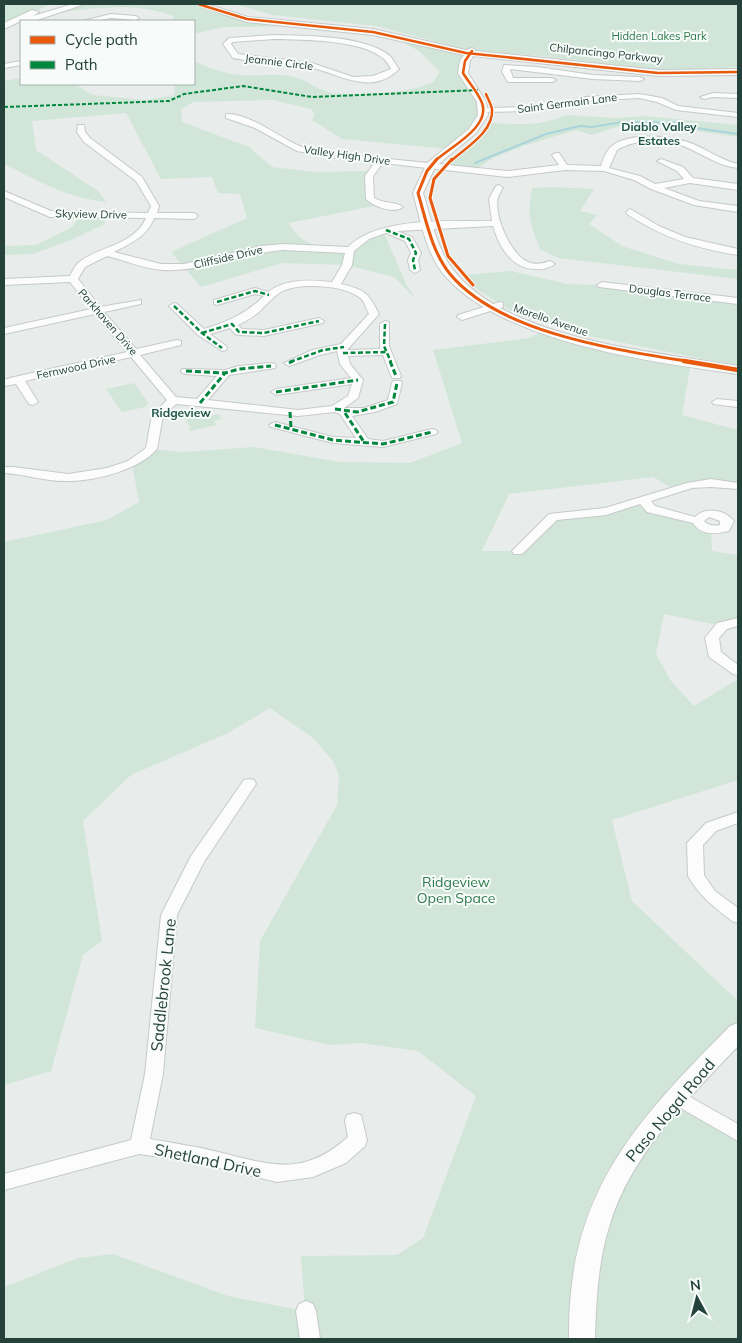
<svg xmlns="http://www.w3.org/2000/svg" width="742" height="1343" font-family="Mulish,sans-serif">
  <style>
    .green { fill: #d1e6d8 }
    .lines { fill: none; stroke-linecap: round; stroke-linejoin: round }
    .stream { stroke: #a9d4db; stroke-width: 2 }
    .minor-casing { stroke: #c5cac8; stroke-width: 2 }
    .tertiary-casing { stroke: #c5cac8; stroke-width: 2 }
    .minor { fill: #fcfcfc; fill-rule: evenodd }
    .tertiary { fill: #fcfcfc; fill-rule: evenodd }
    .quiet-far2 { stroke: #00873e; stroke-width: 2; stroke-dasharray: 4 2; stroke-linecap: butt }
    .quiet-far1 { stroke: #00873e; stroke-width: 2.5; stroke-dasharray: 5 2.5; stroke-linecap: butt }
    .quiet { stroke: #00873e; stroke-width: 3; stroke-dasharray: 6 3; stroke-linecap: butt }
    .cycleway-far2-casing { stroke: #f7fbf9; stroke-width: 4.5 }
    .cycleway-far1-casing { stroke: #f7fbf9; stroke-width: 5 }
    .cycleway-casing { stroke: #f7fbf9; stroke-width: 7 }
    .cycleway-far2 { stroke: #e8590c; stroke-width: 2.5 }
    .cycleway-far1 { stroke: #e8590c; stroke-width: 3 }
    .cycleway { stroke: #e8590c; stroke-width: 4.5 }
    .labels { text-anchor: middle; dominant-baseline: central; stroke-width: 4; stroke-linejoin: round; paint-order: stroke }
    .far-park-label { font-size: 11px; fill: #2d7a4b; stroke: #f7fbf9 }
    .far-street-label { font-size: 11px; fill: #24423a; stroke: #f7fbf9 }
    .far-neighbourhood-label { font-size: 12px; font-weight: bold; fill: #1f5548; stroke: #f7fbf9 }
    .park-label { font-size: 14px; fill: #2d7a4b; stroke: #f7fbf9 }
    .near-street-label { font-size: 16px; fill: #24423a; stroke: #f7fbf9 }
  </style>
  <rect width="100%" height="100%" fill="#e8edeb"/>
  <g class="green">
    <path d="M4 4H51L4 26Z"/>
    <path d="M81 4H198L247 19 314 26 223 27 194 34V21H170L175 17C137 0 85 9 44 15Z"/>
    <path d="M234 4H738V67L683 70 653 69 543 56 472 51 376 26 273 15Z"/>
    <path d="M393 37 470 53 463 73 483 104 477 128 449 149 342 139 312 120 315 114 311 109 272 100 194 102 181 109 182 122 249 147 272 167 316 172 373 171 370 199 379 205 289 223C299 247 328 249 350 250L360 241 385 235 407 286 417 300 394 277 347 265 282 263 201 287 171 252 247 218 240 194 218 193 212 177 161 179 126 113 32 121 36 150 98 191 106 202C65 197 40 182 4 164V81L21 78V84H74L93 95 146 100 174 95 175 84H194V70L197 69 194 67V61C207 68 226 74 241 75 259 76 277 73 294 77 306 79 314 88 325 91 343 98 420 93 434 81 436 79 438 74 440 72L419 51Z"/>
    <path d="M565 115 615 118 645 116 738 125V137L655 125 617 127 591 135 576 130 523 146 493 158 474 171 442 167C457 153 481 142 490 123 515 124 541 127 565 115Z"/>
    <path d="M553 187 594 189 580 211 597 215 589 224 622 246 679 264 738 270V279L558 258 540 249C530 223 527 215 532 188Z"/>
    <path d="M82 214H105V224L71 240 33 254 4 255V246L36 245 71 228Z"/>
    <path d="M511 271 568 284 602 285 738 301V366L589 336 519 316 478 290 463 275Z"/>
    <path d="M546 330 581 342 691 362 682 415 738 430V486L674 489 653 477 509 494 482 551H518L553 517 606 511 643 500 651 509 687 518 711 530 712 551 738 555V622L722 626 664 614 656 654 671 681 694 706 738 679V780L612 820 632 901 738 1001V1032L677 1097 738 1133V1281L736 1283 738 1285V1339H4V1287L78 1258 113 1254 228 1296 305 1311 301 1256 397 1255 423 1238 476 1096 418 1051 361 1043 330 1045 255 1028 260 941 337 805 339 775 333 761 313 738 270 708 228 733 131 775 83 821 102 941 83 955 51 1071 4 1085V542L107 520 139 502 132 463 151 449 183 452 254 447 340 462 410 463 462 443 433 350 529 338Z"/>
    <path d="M134 383 148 403 145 407 122 412 106 389Z"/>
    <path d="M202 412H207L210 416 218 414 222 419 214 421 217 425 190 431 188 429 191 428 184 417Z"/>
  </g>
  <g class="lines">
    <path class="stream" d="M475 163 546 134 580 126 592 127 622 122 679 123 689 127 738 134"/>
    <g class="minor-casing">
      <g id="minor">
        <path d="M111 14 136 16 139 18 136 20 111 18 95 21H83Z"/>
        <path d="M274 35C306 36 364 35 390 56 394 60 395 65 399 69 369 99 335 70 303 66 280 62 257 63 233 58L223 44 229 38ZM274 39C304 40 361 39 384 59 387 62 389 65 391 69L373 76 353 77 312 63 238 54 231 44 232 42Z"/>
        <path d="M21 61V65L4 68V64Z"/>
        <path d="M504 65 537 67 593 75 640 77 644 79 640 81 593 79 510 69 513 78H552L556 80 552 82H508L502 72Z"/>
        <path d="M713 93 738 94V98L713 97 704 99 700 97Z"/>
        <path d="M639 94 662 98 678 106 738 113V117L676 110 657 102 639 98 585 101 555 108 528 111 484 112 480 110 484 108 528 107 555 104 585 97Z"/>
        <path d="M226 114C248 112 281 139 302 147 310 150 320 151 329 153L507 171 559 165 552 155 556 153H559L567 165 601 166C603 159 606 151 612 146 629 132 669 136 688 142 705 148 720 160 738 164V168C720 166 705 156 688 148 667 139 637 138 617 150L609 168 640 176 655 184 684 179 677 171 657 161 661 159 683 167 693 178 738 184V190L690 183 664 188 699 201 738 206V212L694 205 651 189 634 180 604 171 565 170 507 177 383 163 373 176 374 198C384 204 395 201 403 207 394 214 374 207 366 199L365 176 375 162 329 157 297 151 255 128 226 118Z"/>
        <path d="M78 125H84L85 132 90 138 142 177 159 206 157 213H194L198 216 194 219 154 218C147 237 131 243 114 252L161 264H184L261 246 284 244 348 247C379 216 450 222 492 221L489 199 496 186 499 185 503 188C501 191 499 194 498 198 493 215 512 259 531 263 538 265 544 263 550 261L555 264C550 268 542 270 536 269 512 269 499 247 493 226L397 231 412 237 421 253 418 260 420 270 415 273 410 270 408 260 411 253 405 241 386 233 369 239 354 251 352 265 341 284C365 290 368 292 379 314L347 350 380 349V324L385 321 389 322V346L401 376 400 378H392L383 355 348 356 350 364 363 380 358 398 344 408H364L388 400 392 383 393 381H401L402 383 397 404 375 412 352 416 368 439 383 441 432 429 436 430 438 432 436 434 383 447 333 443 271 427 269 425 275 422 333 437 356 438 340 414 335 412 298 416 176 404 163 416 157 449C139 470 95 481 69 481 47 482 25 474 4 473V467H13L68 474 107 468 128 461 146 448 152 415 167 400 131 357 25 381 38 402 33 405 29 404 16 384 4 386V380L14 377 127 352 95 314 4 334V328L91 309 70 282 4 285V279L70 276C72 272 75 266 78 263 98 246 134 246 146 218L50 217 4 197V191L51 211 148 213 151 206 136 181 84 142 77 132ZM284 250 345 253 342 265 332 282C311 280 287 278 268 292L255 288 214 300V304L217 305 255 294 264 296C246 314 227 322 204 329L177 304 174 303 169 306 198 335 222 351 226 350 227 348 226 346 210 334 230 328 235 334 239 335 264 336 323 323 324 321 319 318 264 330 242 329 238 325C246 321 254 317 261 310 267 304 273 297 281 292 298 282 343 285 359 297 364 300 366 308 369 314L341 344 312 350 284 363 289 366 320 355 337 351 340 364 351 378 276 389 271 392 276 395 352 384 348 396 332 406 298 410 208 400 229 375 275 368 276 366 275 364 271 363 239 366 225 370 182 369 181 371 182 373 186 374 217 376 197 399 176 397 140 355 181 345V341L177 340 136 349 104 312 141 304V300L100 307 78 279 85 267 107 256C125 260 144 269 163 270 202 272 244 253 284 250Z"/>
        <path d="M630 209 659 226 685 237 738 249V255C698 249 661 237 627 214L626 212Z"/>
        <path d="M602 282 738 298V304L599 287 597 285Z"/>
        <path d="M500 302 503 303V307L462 320 457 317 458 315Z"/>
        <path d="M717 399 738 401V407L713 404 712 402Z"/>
        <path d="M711 479 738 483V489L711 487 692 488 651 501 655 506 695 517C706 506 725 510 734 521L729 531C717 534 701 536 693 523L647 512 640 504 606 515 557 520 522 554H514L512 551 549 514 605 508 687 483ZM709 517 720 521V525C714 526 708 526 704 521Z"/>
        <path d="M738 618V626L727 629 719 638 721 652 738 665V675L733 674 709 657 705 638 717 623Z"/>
        <path d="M249 779 254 780 256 784 204 862 177 915 163 1074 150 1139C172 1143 193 1146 214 1151 269 1164 301 1179 348 1137L345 1121 347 1115 354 1113 361 1115 367 1140 365 1146 346 1163 313 1177 277 1182 194 1162 139 1154 4 1190V1174L131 1140 145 1074 161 915 191 856 244 780Z"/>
        <path d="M738 812V823L716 831 703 845 704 875 715 891 738 908V923L732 921C713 906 701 898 688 876L687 843 706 823Z"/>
        <path d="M676 1089 738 1124V1141L670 1102 667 1097 670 1092Z"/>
        <path d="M306 1301 313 1304 316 1311 320 1339H300L296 1311 299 1304Z"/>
      </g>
    </g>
    <g class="tertiary-casing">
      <g id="tertiary">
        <path d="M73 4H85L34 21H21L4 29V23L32 10 39 12 33 16Z"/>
        <path d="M194 4H206L248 17 373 29 466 50 472 48 476 51 658 70 738 69V75L658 76 473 56 470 61 468 73 486 102 488 115 476 133 435 167 423 193C431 219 437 250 454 271 509 340 656 352 738 366V374C653 362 505 343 446 277 426 255 421 221 413 193L427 163 469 129 478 115 477 102 458 73 460 61 464 55 373 35 247 22Z"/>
        <path d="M738 1023V1046C688 1099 630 1155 609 1227 598 1263 596 1301 595 1339H569C567 1194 634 1123 730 1026Z"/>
      </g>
    </g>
    <use href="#minor" class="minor"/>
    <use href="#tertiary" class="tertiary"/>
    <path class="quiet-far2" d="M4 107 169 101 184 94 243 86 312 97 478 90"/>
    <g class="quiet-far1">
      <path d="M386 230 409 239 416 253 413 260 415 270"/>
      <path d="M217 302 255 291 269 295"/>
      <path d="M174 306 202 333 222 348"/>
      <path d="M385 324 384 346 391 362"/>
      <path d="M202 333 232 324 239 332 264 333 319 321"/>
      <path d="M343 353 387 352"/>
      <path d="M290 362 323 350 344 347"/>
    </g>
    <g class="quiet">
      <path d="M390 361 396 376"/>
      <path d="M289 363 293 361"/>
      <path d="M186 371 225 373 239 369 271 366"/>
      <path d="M276 392 358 380"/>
      <path d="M200 403 225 373"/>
      <path d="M335 409 357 412 393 402 397 383"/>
      <path d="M290 412 291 429"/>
      <path d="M345 413 364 442"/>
      <path d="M275 425 333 440 383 444 432 432"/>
    </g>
    <g class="cycleway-far2-casing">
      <g id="cycleway-far2">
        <path d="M198 4 247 19 373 32 466 53 658 73 738 72"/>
        <path d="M435 161C450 147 491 127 482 103 478 92 469 83 463 73L465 61 472 51"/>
        <path d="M451 161C465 148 494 132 492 109 491 104 488 99 486 94"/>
      </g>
    </g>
    <g class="cycleway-far1-casing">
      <g id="cycleway-far1">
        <path d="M437 159 427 171 418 193C426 220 432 252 450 274 500 334 618 350 692 362"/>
        <path d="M452 159 434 179 430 198 448 256 473 285"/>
      </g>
    </g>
    <g class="cycleway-casing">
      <path id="cycleway" d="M684 361 738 370"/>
    </g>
    <use href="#cycleway-far2" class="cycleway-far2"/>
    <use href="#cycleway-far1" class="cycleway-far1"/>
    <use href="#cycleway" class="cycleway"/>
  </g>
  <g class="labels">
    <g class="far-park-label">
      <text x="659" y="36">Hidden Lakes Park</text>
    </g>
    <g class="far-street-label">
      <text transform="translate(606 53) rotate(6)">Chilpancingo Parkway</text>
      <text transform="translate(279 62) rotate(7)">Jeannie Circle</text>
      <text transform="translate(567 103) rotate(-7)">Saint Germain Lane</text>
      <text transform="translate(347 155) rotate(8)">Valley High Drive</text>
      <text transform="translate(91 214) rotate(1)">Skyview Drive</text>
      <text transform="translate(228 257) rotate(-13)">Cliffside Drive</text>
      <text transform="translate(670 293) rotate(7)">Douglas Terrace</text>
      <text transform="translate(551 320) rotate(19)">Morello Avenue</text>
      <text transform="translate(108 322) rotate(49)">Parkhaven Drive</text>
      <text transform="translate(76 367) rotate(-12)">Fernwood Drive</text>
    </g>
    <g class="far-neighbourhood-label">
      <text x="659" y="126">Diablo Valley<tspan x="659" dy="14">Estates</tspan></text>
      <text x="181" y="412">Ridgeview</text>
    </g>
    <g class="park-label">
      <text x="456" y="882">Ridgeview<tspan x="456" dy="16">Open Space</tspan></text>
    </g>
    <g class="near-street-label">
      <text transform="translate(163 985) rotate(-84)">Saddlebrook Lane</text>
      <text transform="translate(670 1110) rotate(-50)">Paso Nogal Road</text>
      <text transform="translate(208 1160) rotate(12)">Shetland Drive</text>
    </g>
  </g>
  <rect width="742" height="1343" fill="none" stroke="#24423a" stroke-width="10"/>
  <rect x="20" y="20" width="175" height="65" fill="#f7fbf9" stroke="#a3b1ad"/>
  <rect x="30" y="36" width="25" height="8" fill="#e8590c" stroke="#a3b1ad"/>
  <text x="65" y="45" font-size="15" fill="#24423a">Cycle path</text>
  <rect x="30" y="61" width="25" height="8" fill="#00873e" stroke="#a3b1ad"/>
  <text x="65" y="70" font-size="15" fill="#24423a">Path</text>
  <g transform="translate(697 1298) rotate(353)" stroke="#f7fbf9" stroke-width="4" paint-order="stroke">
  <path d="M0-4L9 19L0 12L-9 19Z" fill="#24423a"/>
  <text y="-8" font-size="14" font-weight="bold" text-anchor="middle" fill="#24423a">N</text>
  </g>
</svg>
